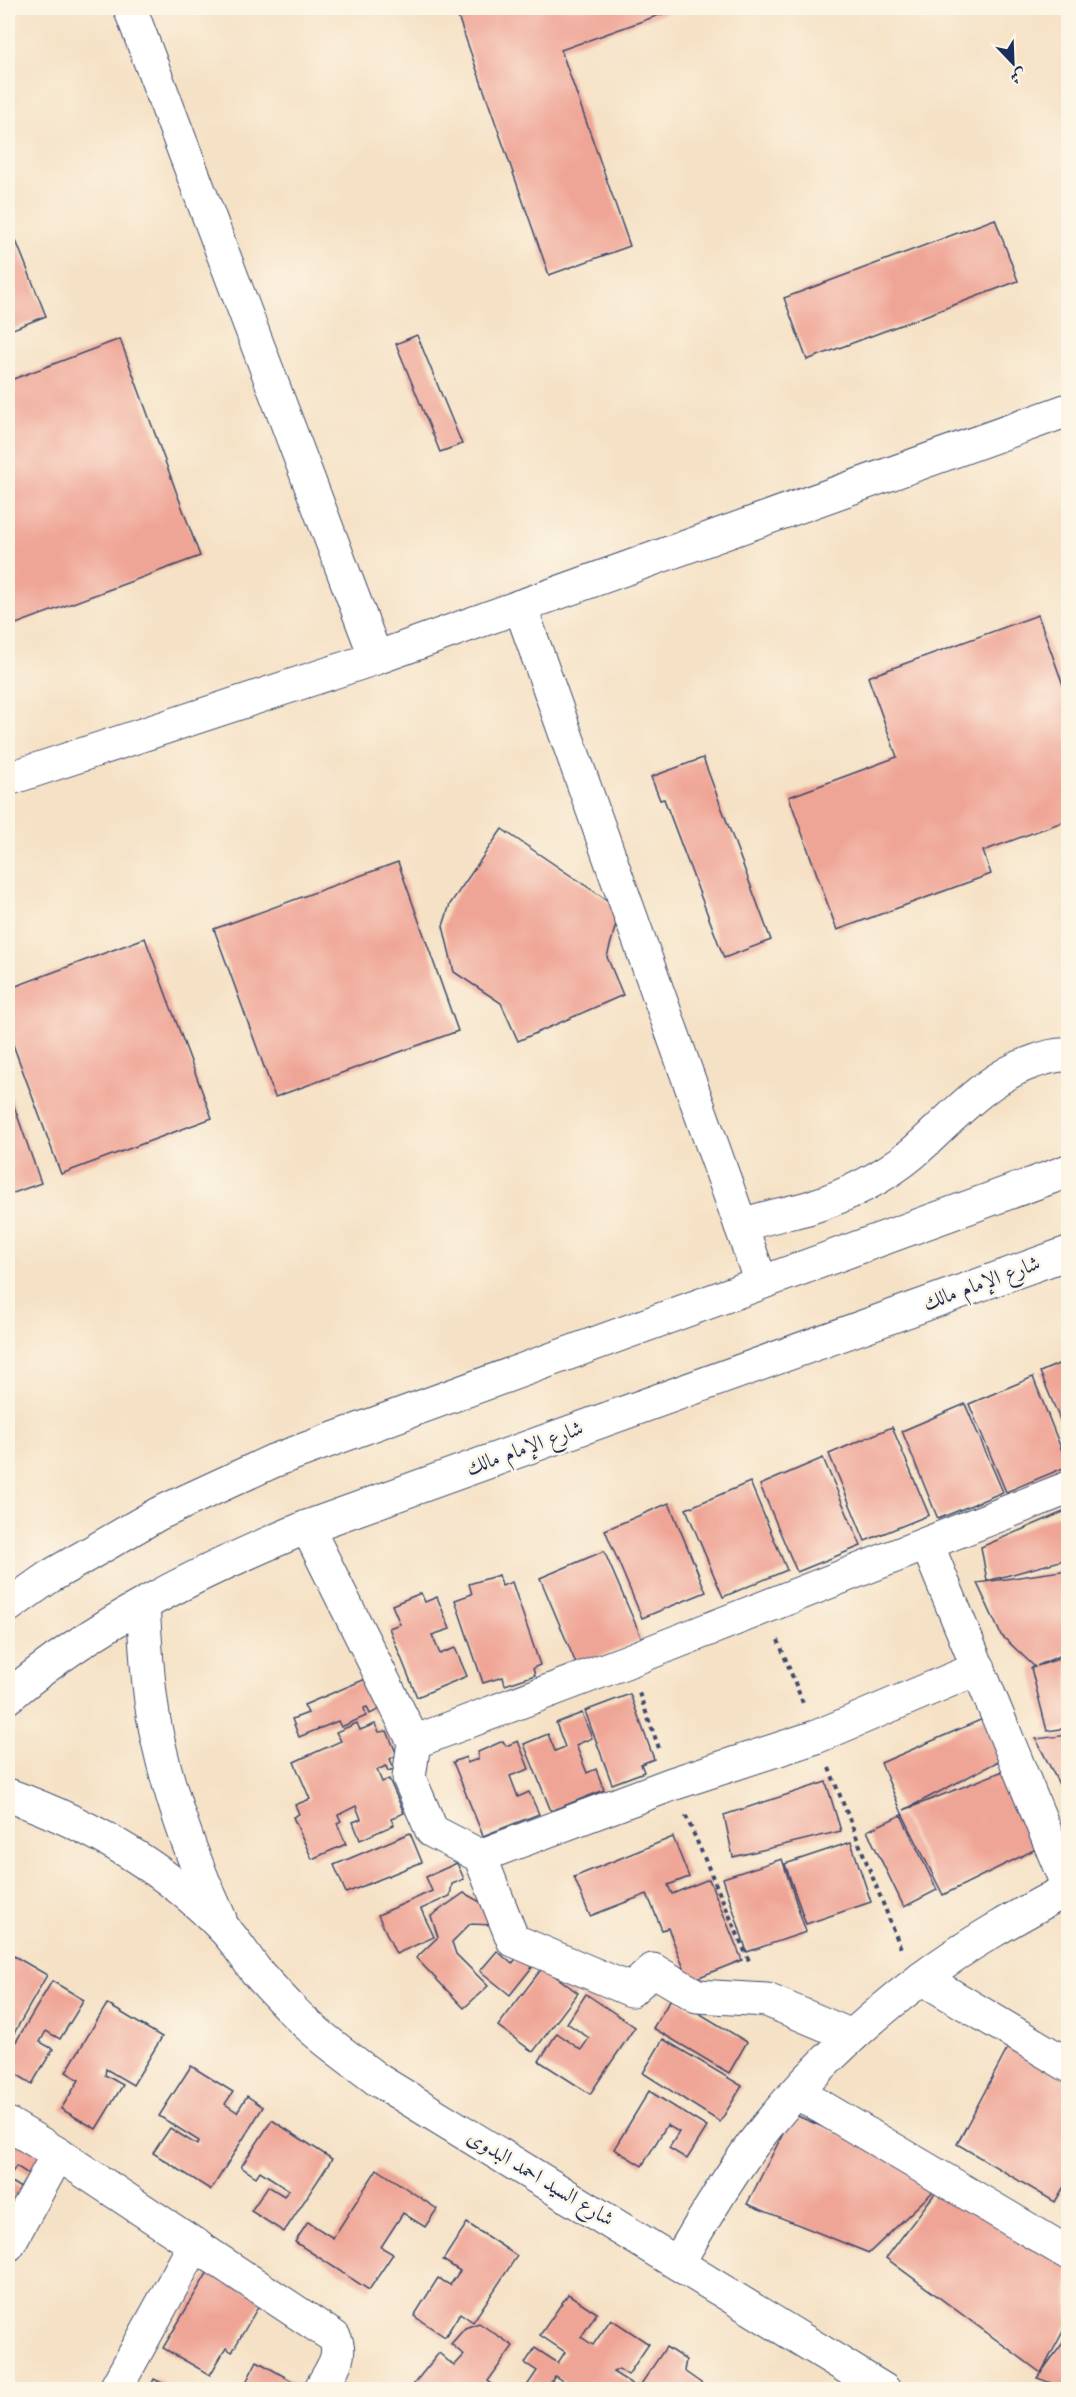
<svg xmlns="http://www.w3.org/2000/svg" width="1076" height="2397" font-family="'Old Standard TT',Amiri,serif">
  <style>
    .building { fill: #efa596 }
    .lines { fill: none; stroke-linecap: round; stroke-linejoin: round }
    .minor-casing { stroke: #3c4a6d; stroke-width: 35 }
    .path { stroke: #3c4a6d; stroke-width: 4; stroke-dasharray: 4.5 4.5; stroke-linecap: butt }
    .minor { stroke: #fff; stroke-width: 33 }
    .labels { text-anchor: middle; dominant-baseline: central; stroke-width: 5; stroke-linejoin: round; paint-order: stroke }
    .street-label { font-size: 21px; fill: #1b2f5e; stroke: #fcf5e5 }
  </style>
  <rect width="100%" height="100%" fill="#fcf5e5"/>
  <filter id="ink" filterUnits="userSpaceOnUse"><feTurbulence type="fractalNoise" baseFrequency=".0167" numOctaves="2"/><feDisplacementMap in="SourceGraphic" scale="12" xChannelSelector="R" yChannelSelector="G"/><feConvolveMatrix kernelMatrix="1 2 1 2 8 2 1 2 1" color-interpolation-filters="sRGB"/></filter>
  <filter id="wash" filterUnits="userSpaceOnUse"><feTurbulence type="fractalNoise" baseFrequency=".008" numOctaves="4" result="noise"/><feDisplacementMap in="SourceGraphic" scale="24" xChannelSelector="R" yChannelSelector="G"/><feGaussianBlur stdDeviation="1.35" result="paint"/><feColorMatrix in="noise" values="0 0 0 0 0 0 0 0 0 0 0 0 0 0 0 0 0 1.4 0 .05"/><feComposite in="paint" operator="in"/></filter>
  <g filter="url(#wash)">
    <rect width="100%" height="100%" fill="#f5e1c5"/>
    <g id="blocks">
      <g class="building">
        <path d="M455 8H679L561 50 630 246 549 275Z"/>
        <path d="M995 219 1018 281 807 360 784 298Z"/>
        <path d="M13 233 46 316 8 331V235Z"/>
        <path d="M417 335 462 444 440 452 396 344Z"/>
        <path d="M120 339 200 556 8 627V381Z"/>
        <path d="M1038 615 1068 699V820L983 851 991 874 837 930 789 797 897 757 868 677Z"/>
        <path d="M703 758 771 940 724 958 664 799 660 800 651 777Z"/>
        <path d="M502 829 620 909 607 957 623 995 518 1041 501 1003 454 972 443 926 450 904Z"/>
        <path d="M398 862 458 1031 275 1097 214 929Z"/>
        <path d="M145 938 212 1118 61 1174 8 1031V989Z"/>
        <path d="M8 1089 41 1183 8 1195Z"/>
        <path d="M1068 1360V1439L1040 1372Z"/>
        <path d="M1033 1377 1068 1466 1006 1492 969 1404Z"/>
        <path d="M965 1404 1003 1492 938 1519 902 1431Z"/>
        <path d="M892 1427 929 1515 865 1541 829 1454Z"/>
        <path d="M823 1458 861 1546 797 1572 760 1485Z"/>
        <path d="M750 1482 787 1570 723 1597 686 1509Z"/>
        <path d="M669 1503 706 1592 642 1618 605 1530Z"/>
        <path d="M1068 1510V1559L987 1581 981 1547Z"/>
        <path d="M604 1551 642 1639 577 1666 540 1578Z"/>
        <path d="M1068 1570V1652L1037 1666 1068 1656V1728L1047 1731 1031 1668 1035 1667 1001 1635 977 1583Z"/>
        <path d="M499 1575 502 1586 512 1582 540 1665 533 1668 535 1675 505 1685 503 1677 483 1683 455 1600 472 1594 469 1584Z"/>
        <path d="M421 1593 425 1602 437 1597 450 1629 432 1635 440 1654 455 1648 467 1676 417 1697 389 1628 400 1624 392 1605Z"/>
        <path d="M368 1678 380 1709 370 1714 367 1707 364 1708 366 1716 341 1727 338 1721 299 1737 292 1719 308 1713 304 1705Z"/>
        <path d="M630 1694 654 1759 641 1764 644 1772 612 1784 585 1711Z"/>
        <path d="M582 1713 592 1738 576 1745 587 1773 596 1769 604 1790 551 1811 524 1744 548 1734 555 1751 565 1747 556 1723Z"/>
        <path d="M985 1718 1001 1760 904 1810 1011 1768 1040 1847 943 1895 901 1811 881 1763Z"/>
        <path d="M357 1723 360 1730 375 1724 379 1732 387 1731 397 1755 390 1759 394 1769 388 1771 386 1766 377 1770 382 1782 389 1779 404 1813 391 1819 394 1825 360 1840 353 1822 361 1819 356 1806 338 1815 341 1821 337 1823 346 1844 312 1859 293 1817 299 1814 295 1805 310 1799 294 1762 341 1741 336 1732Z"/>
        <path d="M1068 1735V1802L1036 1739Z"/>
        <path d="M503 1741 506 1746 518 1741 529 1769 510 1776 518 1797 529 1792 539 1814 483 1836 453 1762 466 1757 467 1763 478 1759V1752Z"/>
        <path d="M826 1782 841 1831 733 1857 724 1815Z"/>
        <path d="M901 1815 937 1890 904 1907 867 1831Z"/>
        <path d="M410 1833 422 1862 346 1893 334 1865Z"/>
        <path d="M673 1837 689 1877 668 1885 672 1894 709 1879 742 1960 689 1981 668 1928 662 1930 647 1894 590 1916 574 1877Z"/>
        <path d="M851 1842 871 1902 806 1924 785 1864Z"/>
        <path d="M782 1859 806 1932 747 1952 723 1878Z"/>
        <path d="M457 1863 464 1879 452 1884 450 1896 421 1909 434 1937 396 1954 378 1915 432 1891 426 1877Z"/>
        <path d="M464 1893 482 1903 493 1925 470 1924 452 1942 456 1954 488 1986 464 2008 416 1958 438 1937 431 1916Z"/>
        <path d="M497 1951 512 1964 519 1955 533 1966 510 1995 480 1971Z"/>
        <path d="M14 1956 47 1975 8 2044V1968Z"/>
        <path d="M543 1967 578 1993 533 2052 498 2026Z"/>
        <path d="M52 1981 84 2000 60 2039 46 2031 40 2042 53 2049 32 2084 8 2069V2055Z"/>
        <path d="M586 1994 635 2027 590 2094 539 2061 557 2033 581 2050 589 2038 567 2023Z"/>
        <path d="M672 1997 747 2042 729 2073 653 2028Z"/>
        <path d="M107 2004 162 2037 133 2085 106 2069 105 2075 123 2085 96 2129 61 2109 79 2080 66 2072Z"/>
        <path d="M663 2039 742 2086 720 2122 643 2073Z"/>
        <path d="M1010 2044 1068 2079V2180L1055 2202 957 2144Z"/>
        <path d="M191 2066 233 2092 225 2104 237 2112 247 2096 263 2107 211 2190 153 2153 170 2128 197 2145 199 2141 159 2116Z"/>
        <path d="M649 2091 707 2127 687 2159 669 2148 679 2132 667 2125 642 2166 614 2149Z"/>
        <path d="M793 2114 945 2180 869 2253 747 2204Z"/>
        <path d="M272 2120 332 2159 284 2232 251 2211 268 2186 284 2196 289 2190 260 2171 256 2177 241 2167Z"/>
        <path d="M8 2132 41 2148 38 2180 16 2166 8 2179Z"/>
        <path d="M377 2169 437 2209 425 2227 403 2213 381 2247 393 2254 369 2290 295 2242 308 2222 333 2238Z"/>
        <path d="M8 2180 27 2192 13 2213 8 2211Z"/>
        <path d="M945 2180 1068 2253V2322L1041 2373 886 2258Z"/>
        <path d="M467 2223 517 2256 473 2322 460 2313 445 2337 414 2316 438 2278 450 2285 460 2271 443 2260Z"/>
        <path d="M209 2270 262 2300 232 2352 226 2348 210 2375 163 2348Z"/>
        <path d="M568 2294 597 2313 581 2337 593 2345 611 2319 649 2344 628 2375 619 2369 613 2372 635 2386 632 2390H607L604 2387 602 2390H575L555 2376 546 2390H524L537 2371 525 2363 535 2348 558 2363 565 2352 540 2335Z"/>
        <path d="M479 2323 513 2346 488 2381 500 2390H416L412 2386 439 2353 454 2366 464 2355 451 2344 465 2328Z"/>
        <path d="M1068 2336V2389L1037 2378Z"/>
        <path d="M666 2347 686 2360 684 2371 711 2390H637Z"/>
        <path d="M257 2361 308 2390H242Z"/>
        <path d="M154 2379 175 2390H149Z"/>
      </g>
    </g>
  </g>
  <g filter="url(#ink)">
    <use href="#blocks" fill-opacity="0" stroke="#3c4a6d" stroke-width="1.5"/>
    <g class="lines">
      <g class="minor-casing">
        <g id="minor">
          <path d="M520 606 761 1282"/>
          <path d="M376 658 1068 410"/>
          <path d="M8 779 376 658 130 8"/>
          <path d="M741 1226C764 1217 785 1214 808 1208 846 1196 883 1178 913 1153 952 1119 983 1079 1033 1062 1045 1058 1055 1054 1068 1055"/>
          <path d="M307 1527 414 1742 409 1778 432 1831 480 1856 513 1940 631 1990 653 1970 697 1996 767 2000 852 2036"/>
          <path d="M927 1544 1068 1887"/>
          <path d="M143 1605C146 1650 148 1697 158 1741 172 1803 193 1861 220 1919"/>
          <path d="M8 1606 49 1577 158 1514 273 1461 1068 1171"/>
          <path d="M8 1697C96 1622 201 1571 307 1527L1068 1253"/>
          <path d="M414 1742 628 1661 1068 1488"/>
          <path d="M8 1795C89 1824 166 1867 226 1931 237 1943 246 1958 256 1971 268 1985 281 1998 293 2011 319 2037 349 2058 378 2080L884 2390"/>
          <path d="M480 1856 672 1784 816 1737 979 1668"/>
          <path d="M922 1978 1068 2065"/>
          <path d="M798 2093 1068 2253"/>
          <path d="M8 2124 58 2154 334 2337C345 2356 329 2373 320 2390"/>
          <path d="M8 2245 58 2154"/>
          <path d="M678 2263C701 2223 725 2182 753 2144 800 2082 859 2026 921 1979 967 1944 1018 1916 1068 1889"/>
          <path d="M115 2390 195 2244"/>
        </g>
      </g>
      <g class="path">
        <path d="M778 1640 803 1703"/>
        <path d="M639 1693 660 1751"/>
        <path d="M829 1768 902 1951"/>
        <path d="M686 1816 750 1963"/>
      </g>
      <use href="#minor" class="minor"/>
    </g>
  </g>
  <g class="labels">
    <g class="street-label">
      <text transform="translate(982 1284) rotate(-20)">شارع الإمام مالك</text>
      <text transform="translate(525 1449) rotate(-20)">شارع الإمام مالك</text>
      <text transform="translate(540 2179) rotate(31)">شارع السيد احمد البدوى</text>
    </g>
  </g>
  <rect width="1076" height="2397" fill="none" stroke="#fcf5e5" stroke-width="30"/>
  <g transform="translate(1013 63) rotate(157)" stroke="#fcf5e5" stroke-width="4.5" paint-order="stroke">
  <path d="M0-4.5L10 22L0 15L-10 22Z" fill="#1b2f5e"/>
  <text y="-9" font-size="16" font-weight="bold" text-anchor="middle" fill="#1b2f5e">ش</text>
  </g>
</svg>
